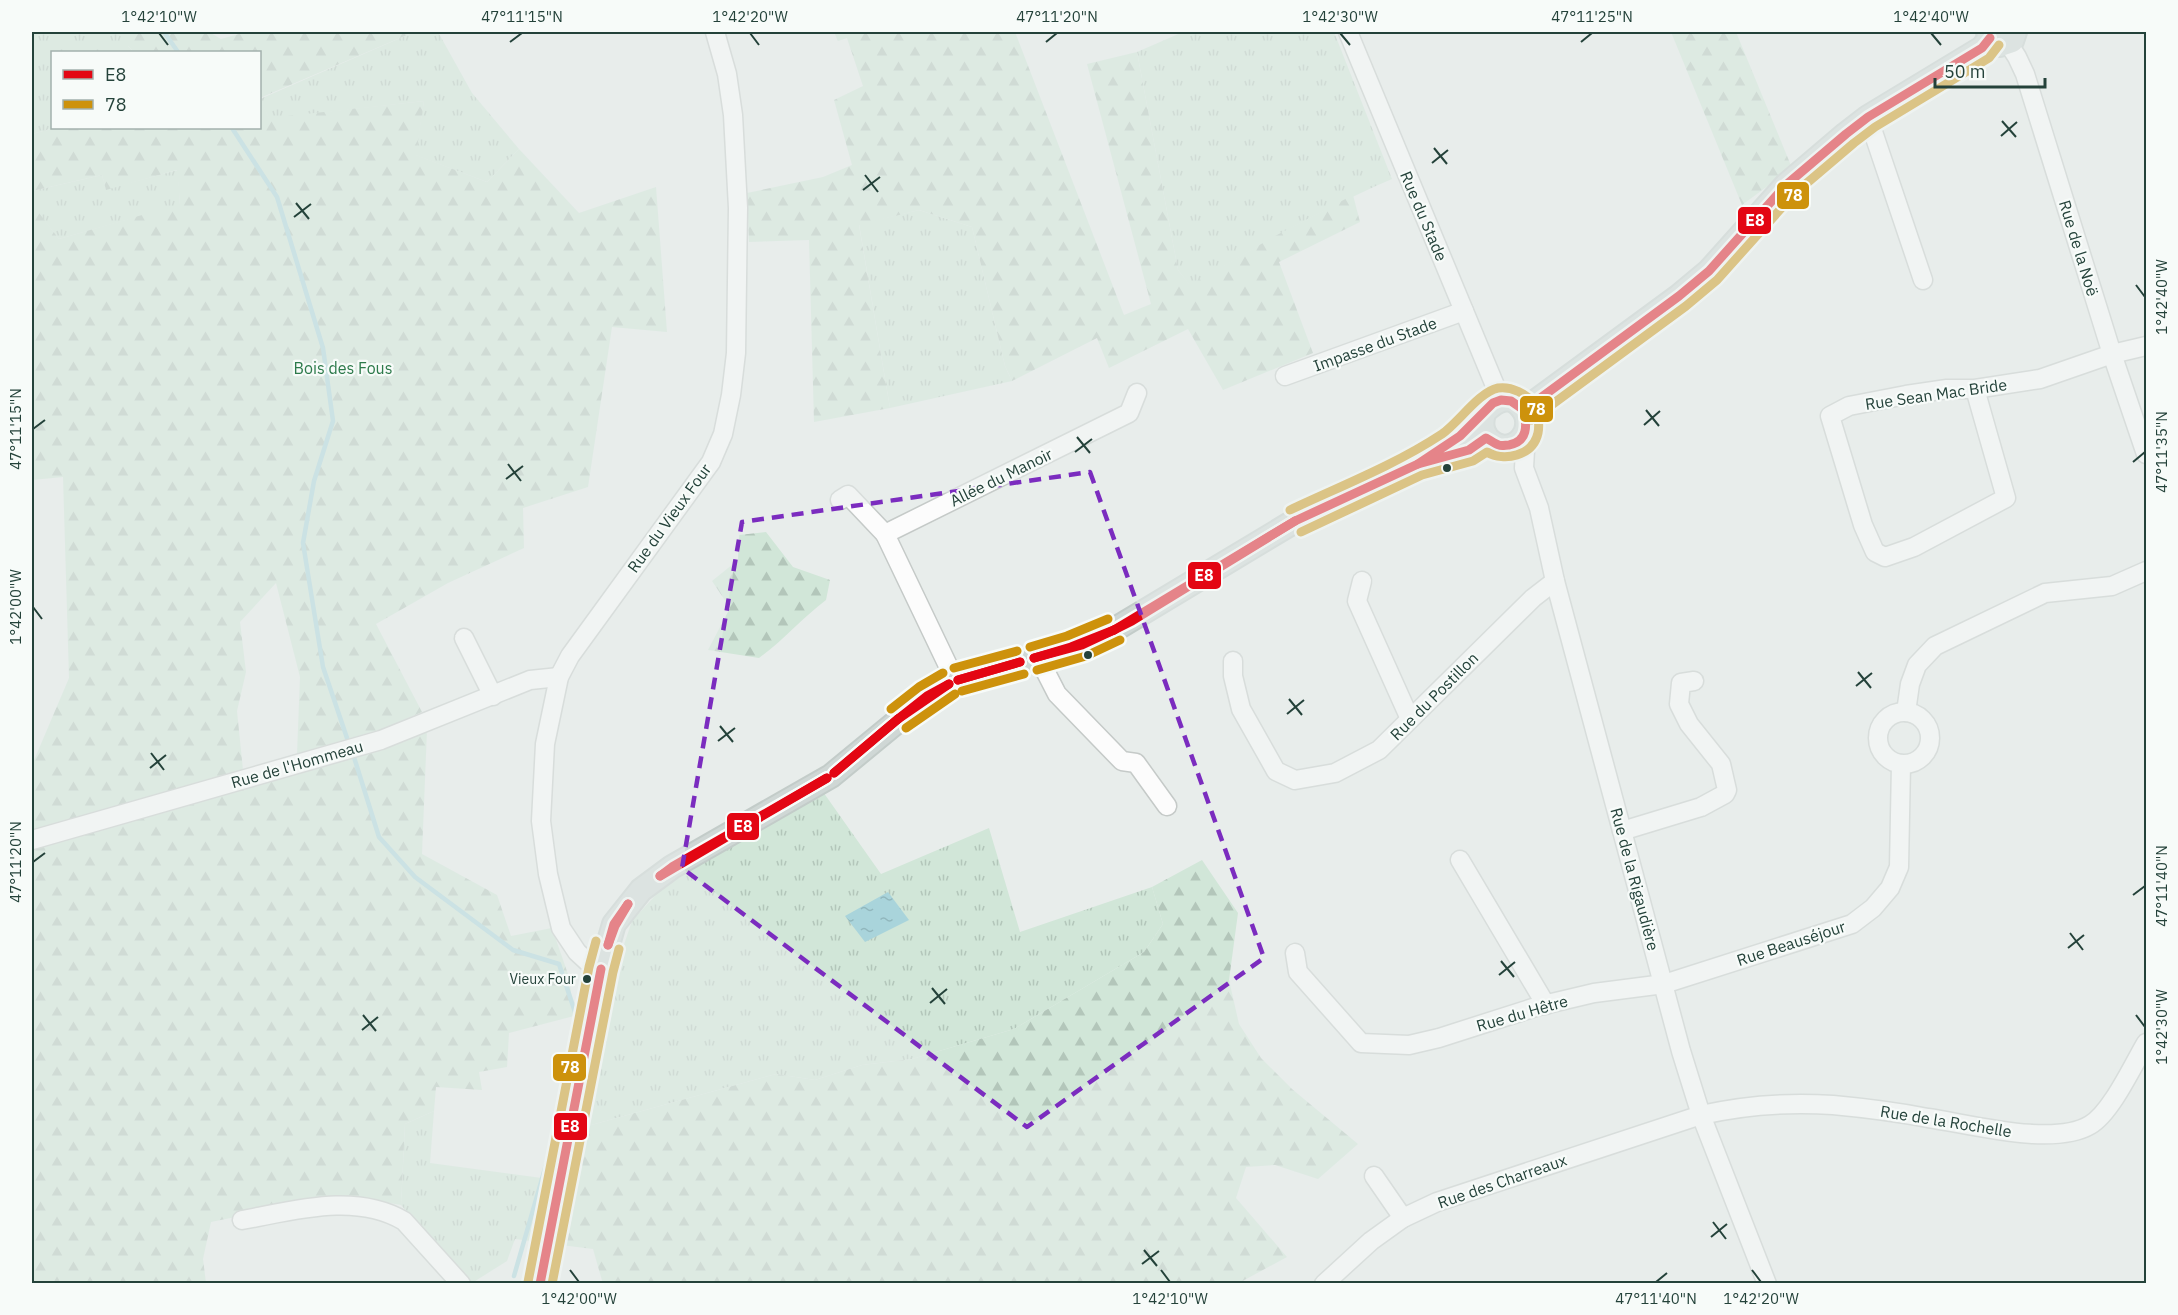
<svg xmlns="http://www.w3.org/2000/svg" width="2178" height="1315" font-family="'IBM Plex Sans',sans-serif">
  <style>
    .grass { fill: url(#grass-tufts) }
    .forest { fill: url(#forest-firs) }
    .water { fill: url(#water-ripples) }
    .lines { fill: none; stroke-linecap: round; stroke-linejoin: round }
    .stream { stroke: #a9d4db; stroke-width: 4.5 }
    .minor-casing { stroke: #c5cac8; stroke-width: 21 }
    .major-casing { stroke: #c3ccc9; stroke-width: 26 }
    .minor { stroke: #fcfcfc; stroke-width: 18 }
    .major { stroke: #cfd7d5; stroke-width: 22 }
    .bus-1-casing { stroke: #f7fbf9; stroke-width: 14 }
    .bus-2-casing { stroke: #f7fbf9; stroke-width: 14 }
    .bus-1 { stroke: #e30613; stroke-width: 9 }
    .bus-2 { stroke: #cd920c; stroke-width: 9 }
    .marked { fill: none; stroke: #7b2cbf; stroke-width: 4.5; stroke-dasharray: 12 8; stroke-linejoin: round }
    .ticks { fill: none; stroke: #24423a; stroke-width: 2 }
    .bus-dot { fill: #24423a; stroke: #f7fbf9; stroke-width: 2 }
    .labels { text-anchor: middle; dominant-baseline: central; stroke-width: 4.5; stroke-linejoin: round; paint-order: stroke }
    .bus-label { font-size: 14px; fill: #24423a; stroke: #f7fbf9; text-anchor: end }
    .street-label { font-size: 16px; fill: #24423a; stroke: #f7fbf9 }
    .park-label { font-size: 16px; fill: #2d7a4b; stroke: #f7fbf9 }
    .line-badge { stroke: #f7fbf9; stroke-width: 2 }
    .badge-label { font-size: 16px; text-anchor: middle; font-weight: bold; fill: #fff }
    .neatline { fill: none; stroke: #24423a; stroke-width: 2 }
    .ticks-label { font-size: 15px; text-anchor: middle; fill: #24423a }
  </style>
  <defs>
    <pattern id="grass-tufts" width="24" height="20" patternUnits="userSpaceOnUse" patternTransform="scale(1.5)"><rect width="24" height="20" fill="#d1e6d8"/><path d="M3 7l-1-3M5 7V3M7 7l1-3M15 17l-1-3M17 17v-4M19 17l1-3" fill="none" stroke="#b3c6ba"/></pattern>
    <pattern id="forest-firs" width="22" height="20" patternUnits="userSpaceOnUse" patternTransform="scale(1.5)"><rect width="22" height="20" fill="#d1e6d8"/><path d="M5 1l3.5 6h-7zM16 11l3.5 6h-7z" fill="#b3c6ba"/></pattern>
    <pattern id="water-ripples" width="26" height="14" patternUnits="userSpaceOnUse" patternTransform="scale(1.5)"><rect width="26" height="14" fill="#a9d4db"/><path d="M2 4q2-2 4 0t4 0M15 11q2-2 4 0t4 0" fill="none" stroke="#91b7bd"/></pattern>
  </defs>
  <rect width="100%" height="100%" fill="#e8edeb"/>
  <g class="grass">
    <path d="M32 32H128V46L134 52H52L54 128 32 134Z"/>
    <path d="M414 32H438L472 93 519 149 487 182 415 155 424 101 269 119 260 99Z"/>
    <path d="M1183 32H1334L1392 179C1322 209 1256 247 1190 286L1178 270 1137 52Z"/>
    <path d="M178 170 180 205 59 239 39 214H32V191L102 175 106 189Z"/>
    <path d="M919 210 972 227 1005 366 1012 381 890 408 859 224Z"/>
    <path d="M821 789 881 874 989 828 1020 932 1152 887 1163 924 1144 952 1014 1029 912 1059 862 1065 815 1080 776 1074 584 1127 615 971 632 921 673 876Z"/>
    <path d="M434 1111 430 1163 572 1182 561 1245 515 1239 507 1261 472 1283 401 1205 405 1124Z"/>
  </g>
  <g class="forest">
    <path d="M128 32H209L221 39 246 32H414L260 98 269 118 424 101 416 155 487 182 519 149 579 213 656 187 667 332 612 327 588 487 523 508 524 548 448 583 376 624 422 712 383 729 297 754 300 677 276 583 240 622 246 672 237 711 243 770 248 786 427 730 422 854 497 895 511 936 552 928 569 977 574 1016 509 1033 507 1067 479 1072 482 1090 436 1087 434 1111 405 1124 401 1205 341 1195 211 1222 203 1259 206 1283 32 1284V765L69 678 63 477 32 480V214L39 213 59 239 180 204 177 170 106 190 102 175 32 191V134L54 128H260V52H134L128 46Z"/>
    <path d="M834 32H1015L1124 315 1151 304 1087 64 1137 52 1178 270 1190 285 1277 235 1353 195 1360 222 1279 262 1313 353 1223 390 1188 329 1109 368 1097 338 1012 381 1005 366 972 227 919 210 859 225 890 408 814 422 809 240 749 242 747 193 823 177 852 165 834 100 863 86 847 38 838 41Z"/>
    <path d="M1671 32H1736L1792 168 1742 205Z"/>
    <path d="M766 532 793 567 830 580 826 600C802 618 783 641 759 658L708 650 730 608 712 581 738 560 739 535Z"/>
    <path d="M1202 860 1238 913 1229 980 1239 1024 1261 1058 1292 1089 1358 1144 1318 1179 1275 1165 1246 1167 1236 1198 1287 1257 1237 1284H603L593 1249 561 1245 572 1182 584 1127 776 1074 815 1080 862 1065 912 1059 1014 1029 1144 952 1163 924 1152 887Z"/>
  </g>
  <path class="water" d="M888 892 909 920 865 942 845 916Z"/>
  <g class="lines">
    <g class="stream">
      <path d="M164 32 178 52"/>
      <path d="M232 128 277 197 323 348 333 421 314 481 303 543 323 667 348 741"/>
      <path d="M353 754 379 837 415 877 513 950 559 964 576 1015 566 1078 552 1144 514 1276"/>
    </g>
    <g class="minor-casing">
      <g id="minor">
        <path d="M1348 32 1501 400"/>
        <path d="M2008 43 2017 57 2025 74 2112 354 2146 454"/>
        <path d="M1868 117 1923 280"/>
        <path d="M1285 376 1464 311"/>
        <path d="M1975 389 2006 498 1914 547 1885 557 1875 552 1863 525 1830 416 1849 406 1906 395 1947 389H1975L2040 379 2112 354 2146 346"/>
        <path d="M1526 432 1524 468 1539 508 1555 581 1681 1051 1701 1115 1767 1284"/>
        <path d="M840 500 848 495 885 534"/>
        <path d="M1362 581 1357 601 1410 719"/>
        <path d="M464 638 493 696"/>
        <path d="M1038 657 1057 694 1122 761 1136 763 1167 806"/>
        <path d="M1233 661V676L1241 709 1276 771 1295 780 1335 773 1379 750 1533 598 1555 581"/>
        <path d="M953 681 952 674 885 534 1129 413 1137 393"/>
        <path d="M1906 712 1910 684 1917 665 1935 646 2045 593 2112 586 2146 571"/>
        <circle cx="1904" cy="738" r="26"/>
        <path d="M1622 831 1701 807 1725 794 1727 790 1721 764 1689 724 1679 704 1681 683 1694 681"/>
        <path d="M32 840 381 740 530 680 559 677"/>
        <path d="M1460 860 1546 1005"/>
        <path d="M1295 953 1298 972 1361 1043 1409 1045 1439 1038 1539 1006 1594 993 1664 984 1852 924 1873 908 1890 888 1899 867 1901 764"/>
        <path d="M601 969 590 964 577 952 561 928 548 874 541 821 545 744 559 677 570 656 711 462 723 434 731 395 736 353 738 208 733 115 727 74 715 32"/>
        <path d="M1374 1176 1403 1218"/>
        <path d="M242 1220C293 1211 355 1192 404 1221L461 1284"/>
        <path d="M1324 1284 1371 1241 1403 1218 1437 1202 1701 1115C1745 1105 1788 1102 1833 1105 1865 1108 1897 1112 1928 1118 1970 1124 2053 1147 2090 1125 2111 1113 2133 1065 2146 1043"/>
      </g>
    </g>
    <g class="major-casing">
      <g id="major">
        <path d="M1988 32 1992 41 2000 45 2012 41 2015 32"/>
        <path d="M1524 410 1679 296 1709 271 1786 185 1846 134 1868 117 1982 48 1990 38"/>
        <path d="M1434 453C1443 447 1454 442 1462 435 1477 422 1503 379 1524 411 1528 417 1528 427 1525 433 1511 461 1472 442 1485 411"/>
        <path d="M540 1284 601 969 614 924 641 890 672 867 831 776 922 701 953 681 1082 645 1112 631 1295 521 1418 464 1469 450 1486 438"/>
      </g>
    </g>
    <use href="#minor" class="minor"/>
    <use href="#major" class="major"/>
    <g class="bus-1-casing">
      <g id="bus-1">
        <path d="M1501 400 1511 401 1524 410C1527 425 1528 442 1509 445 1506 445 1501 446 1499 445 1495 444 1490 440 1486 438L1469 450 1418 464 1460 436 1493 403Z"/>
        <path d="M1524 410 1679 296 1709 271 1786 185 1846 134 1868 117 1982 48 1990 38"/>
        <path d="M1295 521 1418 464"/>
        <path d="M1114 630 1295 521"/>
        <path d="M1114 630 1132 621 1295 521"/>
        <path d="M1034 658 1071 647 1114 630"/>
        <path d="M1034 658 1082 645 1114 630"/>
        <path d="M958 680 1020 662"/>
        <path d="M958 680 1020 662"/>
        <path d="M898 719 927 696 949 684"/>
        <path d="M898 719 949 684"/>
        <path d="M834 773 898 719"/>
        <path d="M834 773 898 719"/>
        <path d="M660 876 672 867 827 778"/>
        <path d="M660 876 827 778"/>
        <path d="M608 945 614 924 628 904"/>
        <path d="M608 945 615 926 628 904"/>
        <path d="M540 1284 601 969"/>
      </g>
    </g>
    <g class="bus-2-casing">
      <g id="bus-2">
        <path d="M1531 420 1686 306 1717 280 1794 194 1854 143 1875 127 1989 58 1999 45"/>
        <path d="M1290 510C1341 486 1395 465 1442 434 1459 422 1479 392 1498 388 1512 386 1526 394 1535 404 1538 414 1540 423 1538 433 1533 456 1504 462 1487 452L1473 461 1422 475 1301 532"/>
        <path d="M1030 647 1067 636 1108 619"/>
        <path d="M954 668 1017 651"/>
        <path d="M1037 670 1086 656 1120 640"/>
        <path d="M962 691 1024 674"/>
        <path d="M891 709 919 687 943 673"/>
        <path d="M906 728 955 694"/>
        <path d="M528 1282 589 967 596 941"/>
        <path d="M552 1284 613 972 619 949"/>
      </g>
    </g>
    <use href="#bus-1" class="bus-1"/>
    <use href="#bus-2" class="bus-2"/>
  </g>
  <path d="M0 0H2178V1315H0ZM1090 472 1264 958 1027 1127 682 868 742 522Z" fill="#e8edeb" fill-opacity=".55" fill-rule="evenodd"/>
  <path class="marked" d="M1090 472 1264 958 1027 1127 682 868 742 522Z"/>
  <path class="ticks" d="M159 33 168 45M750 33 759 45M1340 33 1350 45M1931 33 1941 45M510 42 522 33M1046 42 1057 33M1581 42 1592 33M2002 121 2016 137M2001 136 2017 122M1434 148 1447 164M1432 163 1448 150M865 175 878 192M863 190 880 177M296 203 309 219M294 217 311 204M2136 285 2145 297M1646 410 1659 426M1644 425 1660 411M33 429 45 420M1077 437 1090 453M1075 452 1092 439M2133 462 2145 452M508 464 521 481M506 479 523 466M33 607 42 619M1858 672 1871 688M1856 686 1872 673M1289 699 1302 715M1287 714 1304 700M720 726 733 742M718 741 735 728M151 753 164 770M150 768 166 755M33 862 45 853M2133 895 2145 886M2070 933 2083 950M2068 948 2084 935M1501 961 1514 977M1499 975 1515 962M932 988 945 1004M930 1003 947 989M363 1015 376 1031M2136 1015 2145 1027M362 1030 378 1017M1713 1222 1726 1239M1711 1237 1727 1224M1144 1250 1157 1266M1142 1264 1159 1251M570 1270 579 1282M1161 1270 1170 1282M1752 1270 1761 1282M1656 1282 1667 1273"/>
  <g class="bus-dot">
    <circle cx="1447" cy="468" r="5"/>
    <circle cx="1088" cy="655" r="5"/>
    <circle cx="587" cy="979" r="5"/>
  </g>
  <g class="labels">
    <g class="bus-label">
      <text x="576" y="979">Vieux Four</text>
    </g>
    <g class="street-label">
      <text transform="translate(1424 216) rotate(67)">Rue du Stade</text>
      <text transform="translate(2079 248) rotate(73)">Rue de la Noë</text>
      <text transform="translate(1375 344) rotate(-20)">Impasse du Stade</text>
      <text transform="translate(1936 394) rotate(-8)">Rue Sean Mac Bride</text>
      <text transform="translate(1001 477) rotate(-26)">Allée du Manoir</text>
      <text transform="translate(669 518) rotate(-54)">Rue du Vieux Four</text>
      <text transform="translate(1434 696) rotate(-45)">Rue du Postillon</text>
      <text transform="translate(297 764) rotate(-16)">Rue de l'Hommeau</text>
      <text transform="translate(1635 879) rotate(75)">Rue de la Rigaudière</text>
      <text transform="translate(1791 943) rotate(-18)">Rue Beauséjour</text>
      <text transform="translate(1522 1013) rotate(-16)">Rue du Hêtre</text>
      <text transform="translate(1946 1121) rotate(9)">Rue de la Rochelle</text>
      <text transform="translate(1502 1181) rotate(-19)">Rue des Charreaux</text>
    </g>
    <g class="park-label">
      <text x="343" y="368">Bois des Fous</text>
    </g>
  </g>
  <g class="line-badge">
    <rect x="1776" y="181" width="34" height="29" rx="6" fill="#cd920c"/>
    <rect x="1737" y="206" width="35" height="29" rx="6" fill="#e30613"/>
    <rect x="1519" y="395" width="35" height="28" rx="6" fill="#cd920c"/>
    <rect x="1187" y="561" width="35" height="29" rx="6" fill="#e30613"/>
    <rect x="726" y="812" width="34" height="29" rx="6" fill="#e30613"/>
    <rect x="552" y="1053" width="35" height="29" rx="6" fill="#cd920c"/>
    <rect x="553" y="1112" width="35" height="29" rx="6" fill="#e30613"/>
  </g>
  <g class="badge-label">
    <text x="1793" y="201">78</text>
    <text x="1755" y="226">E8</text>
    <text x="1536" y="415">78</text>
    <text x="1204" y="581">E8</text>
    <text x="743" y="832">E8</text>
    <text x="570" y="1073">78</text>
    <text x="570" y="1132">E8</text>
  </g>
  <rect width="2178" height="1315" fill="none" stroke="#f7fbf9" stroke-width="66"/>
  <rect x="51" y="51" width="210" height="78" fill="#f7fbf9" stroke="#a3b1ad" stroke-width="1.5"/>
  <rect x="63" y="70" width="30" height="9" fill="#e30613" stroke="#a3b1ad" stroke-width="1.5"/>
  <text x="105" y="81" font-size="18" fill="#24423a">E8</text>
  <rect x="63" y="100" width="30" height="9" fill="#cd920c" stroke="#a3b1ad" stroke-width="1.5"/>
  <text x="105" y="111" font-size="18" fill="#24423a">78</text>
  <path d="M1935 78v9h110v-9" fill="none" stroke="#24423a" stroke-width="3"/>
  <text x="1944" y="78" font-size="18" fill="#24423a" stroke="#f7fbf9" stroke-width="4.5" paint-order="stroke">50 m</text>
  <rect x="33" y="33" width="2112" height="1249" class="neatline"/>
  <g class="ticks-label">
    <text x="159" y="22">1°42'10"W</text>
    <text x="522" y="22">47°11'15"N</text>
    <text x="750" y="22">1°42'20"W</text>
    <text x="1057" y="22">47°11'20"N</text>
    <text x="1340" y="22">1°42'30"W</text>
    <text x="1592" y="22">47°11'25"N</text>
    <text x="1931" y="22">1°42'40"W</text>
    <text transform="translate(2162 297) rotate(-90)" y="5">1°42'40"W</text>
    <text transform="translate(16 429) rotate(-90)" y="5">47°11'15"N</text>
    <text transform="translate(2162 452) rotate(-90)" y="5">47°11'35"N</text>
    <text transform="translate(16 607) rotate(-90)" y="5">1°42'00"W</text>
    <text transform="translate(16 862) rotate(-90)" y="5">47°11'20"N</text>
    <text transform="translate(2162 886) rotate(-90)" y="5">47°11'40"N</text>
    <text transform="translate(2162 1027) rotate(-90)" y="5">1°42'30"W</text>
    <text x="579" y="1304">1°42'00"W</text>
    <text x="1170" y="1304">1°42'10"W</text>
    <text x="1656" y="1304">47°11'40"N</text>
    <text x="1761" y="1304">1°42'20"W</text>
  </g>
</svg>
